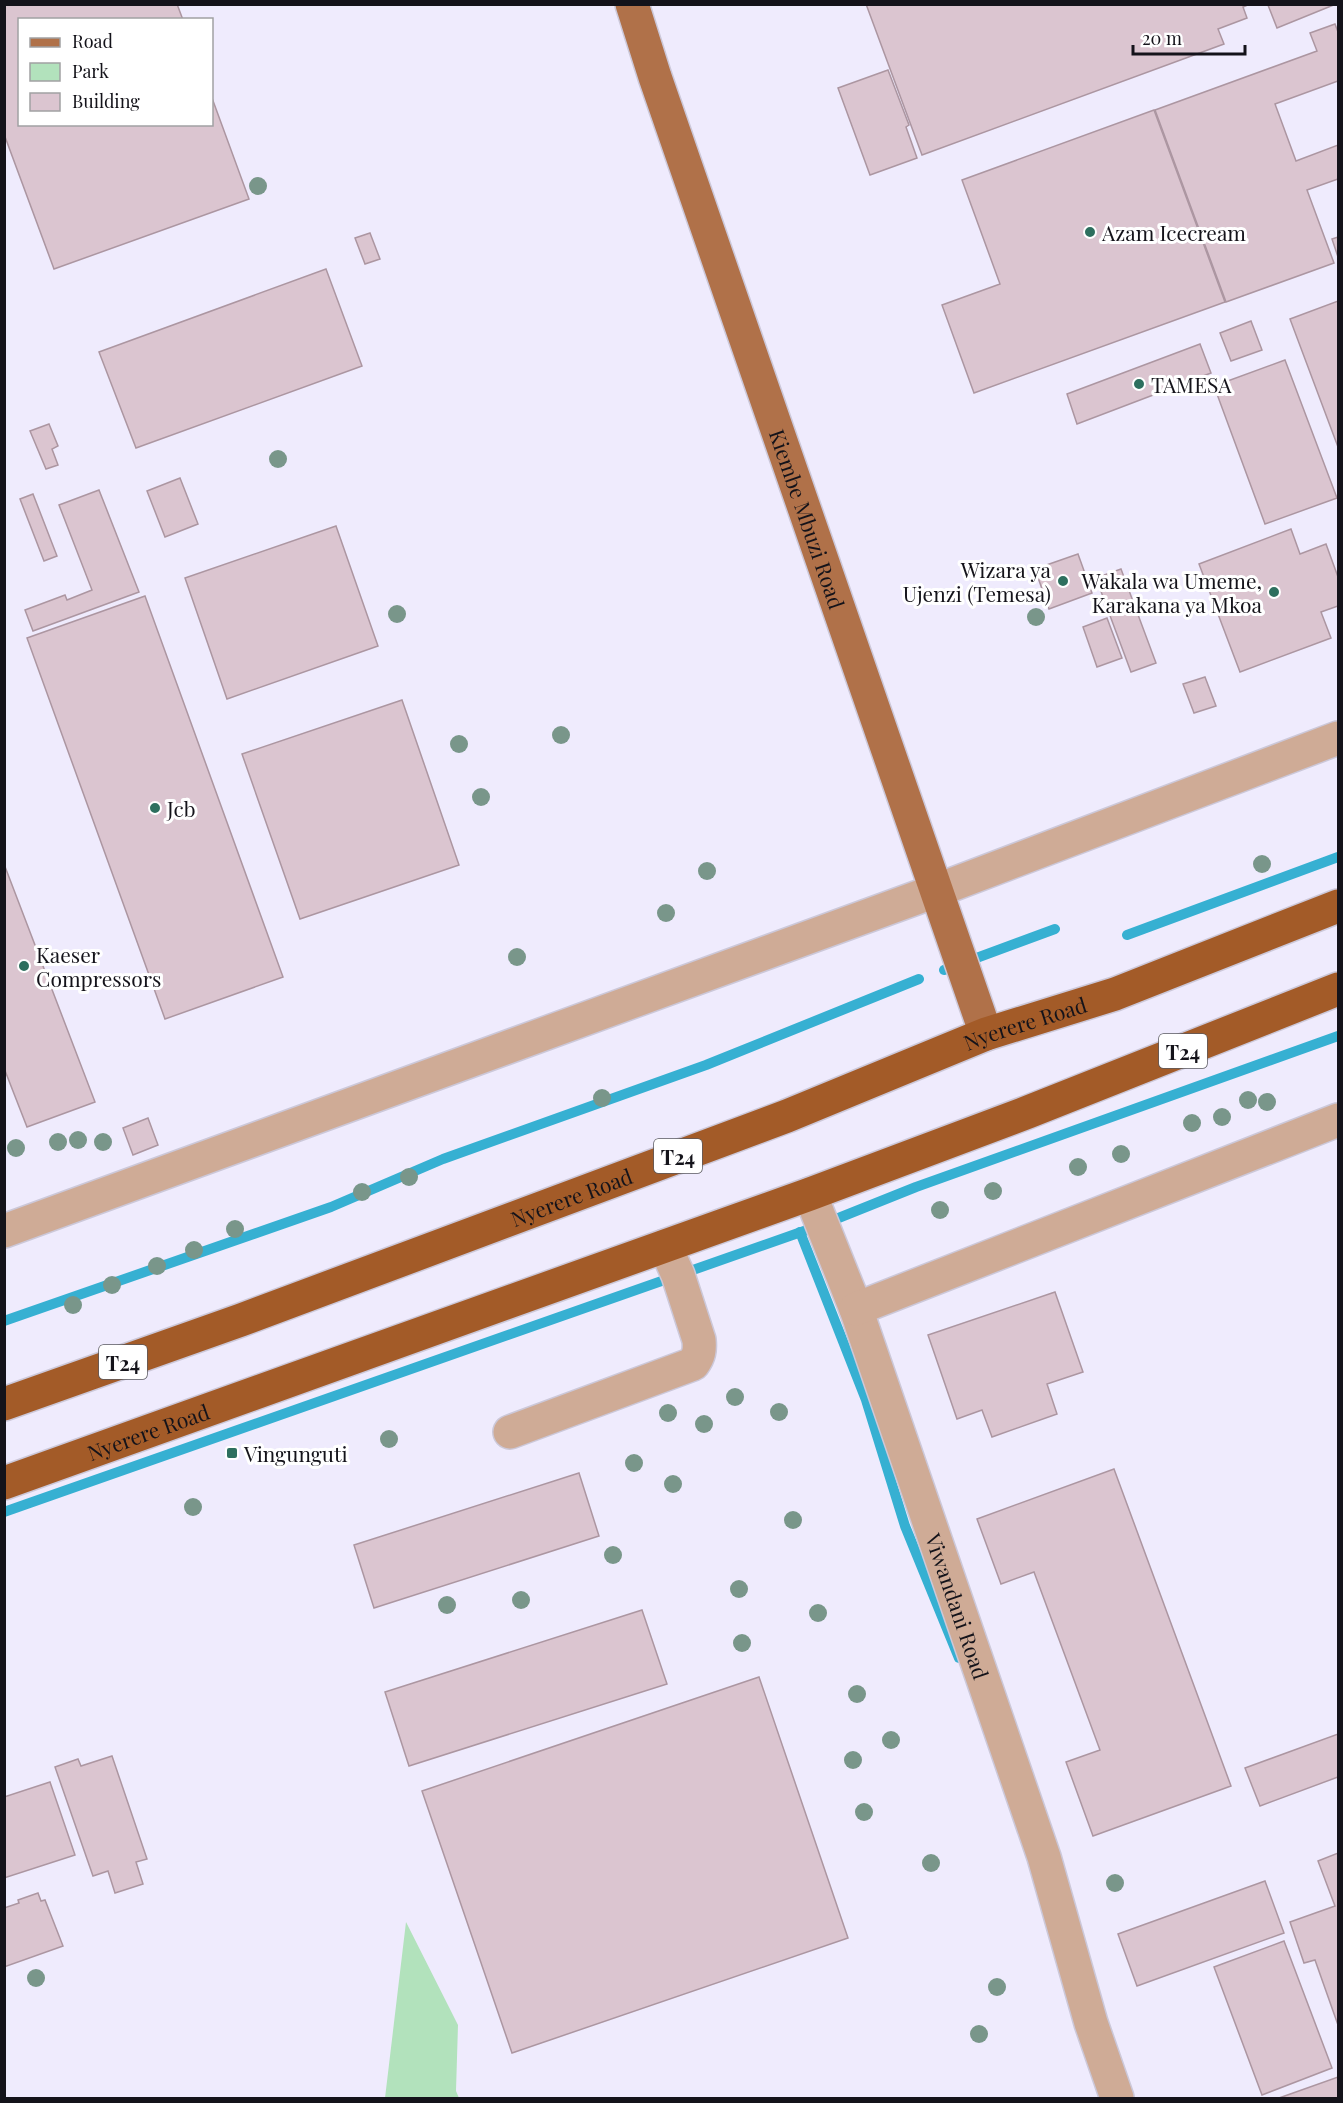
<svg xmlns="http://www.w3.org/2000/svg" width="1343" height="2103" font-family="'Playfair Display',serif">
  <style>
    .green { fill: #b2e2bc }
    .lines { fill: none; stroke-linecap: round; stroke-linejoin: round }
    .stream { stroke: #36b0d2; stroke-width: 10 }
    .building { fill: #dbc5d0; stroke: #ac96a1; stroke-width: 1.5 }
    .minor-casing { stroke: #ccc8d9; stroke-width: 36 }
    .major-casing { stroke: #ccc8d9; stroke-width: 36 }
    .highway-casing { stroke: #ccc8d9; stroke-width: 36 }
    .minor { stroke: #cfab96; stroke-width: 33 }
    .major { stroke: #b07149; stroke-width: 33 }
    .highway { stroke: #a35b28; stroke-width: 33 }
    .tree { fill: #79968a }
    .poi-dot { fill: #2d6f5e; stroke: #fff; stroke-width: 2 }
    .labels { text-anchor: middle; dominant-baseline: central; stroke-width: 6; stroke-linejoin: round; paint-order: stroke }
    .shield { fill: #fff; stroke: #5a5a5f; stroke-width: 1.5 }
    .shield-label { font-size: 20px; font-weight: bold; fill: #14131a }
    .poi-label { font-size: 21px; fill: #14131a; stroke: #fff; text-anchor: start }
    .street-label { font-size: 21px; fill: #14131a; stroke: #fff }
  </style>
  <rect width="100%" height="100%" fill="#efebfd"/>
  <path class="green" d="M406 1922 458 2025 456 2091 459 2098H385Z"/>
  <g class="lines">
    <g class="stream">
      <path d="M1127 935 1338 857"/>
      <path d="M944 970 1055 929"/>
      <path d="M800 1232 866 1400 905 1526 959 1658"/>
      <path d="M4 1321 331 1207 443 1159 706 1065 919 979"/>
      <path d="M4 1512 821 1225 916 1187 1338 1036"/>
    </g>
  </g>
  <g class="building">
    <path d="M4 4H177L183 20H20V124H212V98L249 199 54 269 4 134Z"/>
    <path d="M866 4H1250L1243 7 1247 18 1218 29 1224 44 922 155Z"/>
    <path d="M1270 4H1336L1277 28 1268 5Z"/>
    <path d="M1335 24 1338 32V81L1275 104 1296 161 1338 145V179L1307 190 1334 263 1226 302 1155 110 1317 51 1310 33Z"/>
    <path d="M888 70 909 125 906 127 917 158 870 175 838 88Z"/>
    <path d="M1154 110 1225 302 974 393 942 305 1000 284 962 180Z"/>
    <path d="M370 233 380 259 365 264 355 238Z"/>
    <path d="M1338 237V257L1332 239Z"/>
    <path d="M326 269 362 366 136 448 99 352Z"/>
    <path d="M1338 301V447L1290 319Z"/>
    <path d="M1251 321 1262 350 1231 361 1220 333Z"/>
    <path d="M1200 344 1211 373 1077 424 1067 394Z"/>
    <path d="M1285 360 1337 498 1265 524 1214 386Z"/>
    <path d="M49 424 58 446 52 449 58 465 46 469 30 431Z"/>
    <path d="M180 478 198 524 165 537 147 491Z"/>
    <path d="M99 490 139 592 33 631 25 610 65 595 67 600 92 590 59 505Z"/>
    <path d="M33 494 57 556 44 561 20 499Z"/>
    <path d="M336 526 378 646 227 699 185 578Z"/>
    <path d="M1291 529 1300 554 1326 544 1338 577V606L1321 612 1331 638 1240 672 1199 564Z"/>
    <path d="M1078 554 1092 593 1049 609 1035 569Z"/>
    <path d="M1121 569 1156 663 1131 672 1096 578Z"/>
    <path d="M145 596 283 977 165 1019 27 638Z"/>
    <path d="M1107 618 1122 658 1097 667 1083 627Z"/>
    <path d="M1205 677 1216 706 1194 713 1183 684Z"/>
    <path d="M402 700 459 865 300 919 242 754Z"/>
    <path d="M4 864 95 1102 27 1127 4 1068Z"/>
    <path d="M148 1118 158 1145 133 1155 123 1128Z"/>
    <path d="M1055 1292 1083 1372 1047 1384 1057 1414 992 1437 982 1410 957 1419 928 1335Z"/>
    <path d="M1114 1469 1231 1786 1093 1836 1066 1762 1100 1750 1034 1572 1001 1584 977 1519Z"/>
    <path d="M579 1473 599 1536 374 1608 354 1545Z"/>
    <path d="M642 1610 667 1684 409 1766 385 1692Z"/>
    <path d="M759 1677 848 1938 512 2053 422 1791Z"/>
    <path d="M1338 1734V1777L1260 1806 1245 1768Z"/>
    <path d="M112 1756 147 1859 136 1862 143 1884 115 1893 108 1871 93 1876 55 1767 78 1759 81 1766Z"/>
    <path d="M50 1782 75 1855 4 1878V1797Z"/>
    <path d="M1338 1853V2025L1315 1960 1304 1963 1290 1922 1335 1906 1318 1861Z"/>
    <path d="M1265 1881 1284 1933 1137 1986 1118 1934Z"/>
    <path d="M38 1893 41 1901 45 1900 63 1946 4 1967V1908L19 1903 18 1900Z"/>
    <path d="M1284 1941 1332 2068 1262 2095 1214 1967Z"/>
    <path d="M1338 2077V2098H1279Z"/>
  </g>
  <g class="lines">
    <g class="minor-casing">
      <g id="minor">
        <path id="s1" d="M810 1194 856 1309 1044 1857 1091 2023 1117 2098"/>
        <path d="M4 1231 938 890 1338 738"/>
        <path d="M856 1309 1338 1120"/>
        <path d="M510 1432 693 1364C699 1356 700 1350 699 1340L678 1275 665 1246"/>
      </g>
    </g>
    <g class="major-casing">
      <g id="major">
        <path id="s2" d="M632 4 655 77 986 1034"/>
      </g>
    </g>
    <g class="highway-casing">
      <g id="highway">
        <path id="s3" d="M4 1404 241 1320 787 1116 986 1034 1115 994 1338 906"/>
        <path id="s4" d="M4 1483 810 1194 1028 1112 1338 989"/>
      </g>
    </g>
    <use href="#minor" class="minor"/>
    <use href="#major" class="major"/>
    <use href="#highway" class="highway"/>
  </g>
  <g class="tree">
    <circle cx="258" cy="186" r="9"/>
    <circle cx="278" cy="459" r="9"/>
    <circle cx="397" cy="614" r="9"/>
    <circle cx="1036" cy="617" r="9"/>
    <circle cx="561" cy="735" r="9"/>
    <circle cx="459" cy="744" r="9"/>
    <circle cx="481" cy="797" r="9"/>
    <circle cx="1262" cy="864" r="9"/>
    <circle cx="707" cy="871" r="9"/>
    <circle cx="666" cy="913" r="9"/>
    <circle cx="517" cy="957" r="9"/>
    <circle cx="602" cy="1098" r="9"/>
    <circle cx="1248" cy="1100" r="9"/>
    <circle cx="1267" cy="1102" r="9"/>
    <circle cx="1222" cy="1117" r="9"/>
    <circle cx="1192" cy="1123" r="9"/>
    <circle cx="78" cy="1140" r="9"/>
    <circle cx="58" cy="1142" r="9"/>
    <circle cx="103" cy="1142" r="9"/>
    <circle cx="16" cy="1148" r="9"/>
    <circle cx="1121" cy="1154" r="9"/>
    <circle cx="1078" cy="1167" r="9"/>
    <circle cx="409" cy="1177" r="9"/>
    <circle cx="993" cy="1191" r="9"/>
    <circle cx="362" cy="1192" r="9"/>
    <circle cx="940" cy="1210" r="9"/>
    <circle cx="235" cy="1229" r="9"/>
    <circle cx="194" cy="1250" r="9"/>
    <circle cx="157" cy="1266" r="9"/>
    <circle cx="112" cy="1285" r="9"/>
    <circle cx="73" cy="1305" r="9"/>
    <circle cx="735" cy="1397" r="9"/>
    <circle cx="779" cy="1412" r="9"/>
    <circle cx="668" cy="1413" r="9"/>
    <circle cx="704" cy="1424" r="9"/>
    <circle cx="389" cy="1439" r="9"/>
    <circle cx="634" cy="1463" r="9"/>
    <circle cx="673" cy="1484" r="9"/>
    <circle cx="193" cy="1507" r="9"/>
    <circle cx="793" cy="1520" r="9"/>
    <circle cx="613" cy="1555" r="9"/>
    <circle cx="739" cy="1589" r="9"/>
    <circle cx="521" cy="1600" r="9"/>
    <circle cx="447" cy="1605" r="9"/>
    <circle cx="818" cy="1613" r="9"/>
    <circle cx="742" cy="1643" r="9"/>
    <circle cx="857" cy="1694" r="9"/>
    <circle cx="891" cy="1740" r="9"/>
    <circle cx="853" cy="1760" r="9"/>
    <circle cx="864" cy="1812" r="9"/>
    <circle cx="931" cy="1863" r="9"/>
    <circle cx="1115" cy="1883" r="9"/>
    <circle cx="36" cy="1978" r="9"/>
    <circle cx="997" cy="1987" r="9"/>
    <circle cx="979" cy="2034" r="9"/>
  </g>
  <g class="poi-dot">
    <circle cx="1090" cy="232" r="6"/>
    <circle cx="1139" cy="384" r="6"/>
    <circle cx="1063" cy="581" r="6"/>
    <circle cx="1274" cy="592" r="6"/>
    <circle cx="155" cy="808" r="6"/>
    <circle cx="24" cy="966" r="6"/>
    <rect x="226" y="1447" width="12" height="12" rx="3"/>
  </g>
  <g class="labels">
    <g class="shield">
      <rect x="1159" y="1034" width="48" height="34" rx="4.5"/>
      <rect x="654" y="1139" width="48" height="34" rx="4.5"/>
      <rect x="99" y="1345" width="48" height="34" rx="4.5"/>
    </g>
    <g class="shield-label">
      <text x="1183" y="1051">T24</text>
      <text x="678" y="1156">T24</text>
      <text x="123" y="1362">T24</text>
    </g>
    <g class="poi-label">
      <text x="1102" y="232">Azam Icecream</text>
      <text x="1151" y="384">TAMESA</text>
      <text x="1051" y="569" text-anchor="end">Wizara ya<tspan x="1051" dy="24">Ujenzi (Temesa)</tspan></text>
      <text x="1262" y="580" text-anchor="end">Wakala wa Umeme,<tspan x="1262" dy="24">Karakana ya Mkoa</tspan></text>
      <text x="167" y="808">Jcb</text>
      <text x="36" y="954">Kaeser<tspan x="36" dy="24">Compressors</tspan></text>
      <text x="244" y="1453">Vingunguti</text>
    </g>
    <g class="street-label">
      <text stroke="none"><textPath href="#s2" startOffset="544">Kiembe Mbuzi Road</textPath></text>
      <text stroke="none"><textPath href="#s3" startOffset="1090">Nyerere Road</textPath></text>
      <text stroke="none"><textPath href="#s3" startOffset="604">Nyerere Road</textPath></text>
      <text stroke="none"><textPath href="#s4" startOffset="153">Nyerere Road</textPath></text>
      <text stroke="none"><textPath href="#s1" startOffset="438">Viwandani Road</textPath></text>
    </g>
  </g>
  <rect width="1343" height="2103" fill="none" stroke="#14131a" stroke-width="12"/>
  <rect x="18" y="18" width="195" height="108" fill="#ffffff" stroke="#a1a1a3" stroke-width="1.5"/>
  <rect x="30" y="38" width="30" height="9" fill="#b07149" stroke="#a1a1a3" stroke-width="1.5"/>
  <text x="72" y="48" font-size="18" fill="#14131a">Road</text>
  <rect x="30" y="63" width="30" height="18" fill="#b2e2bc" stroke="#a1a1a3" stroke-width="1.5"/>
  <text x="72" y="78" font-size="18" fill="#14131a">Park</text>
  <rect x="30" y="93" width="30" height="18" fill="#dbc5d0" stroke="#a1a1a3" stroke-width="1.5"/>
  <text x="72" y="108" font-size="18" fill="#14131a">Building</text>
  <path d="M1133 45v9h112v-9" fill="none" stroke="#14131a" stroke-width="3"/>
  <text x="1142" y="45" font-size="18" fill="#14131a" stroke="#ffffff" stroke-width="4.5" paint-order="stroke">20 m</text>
</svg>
